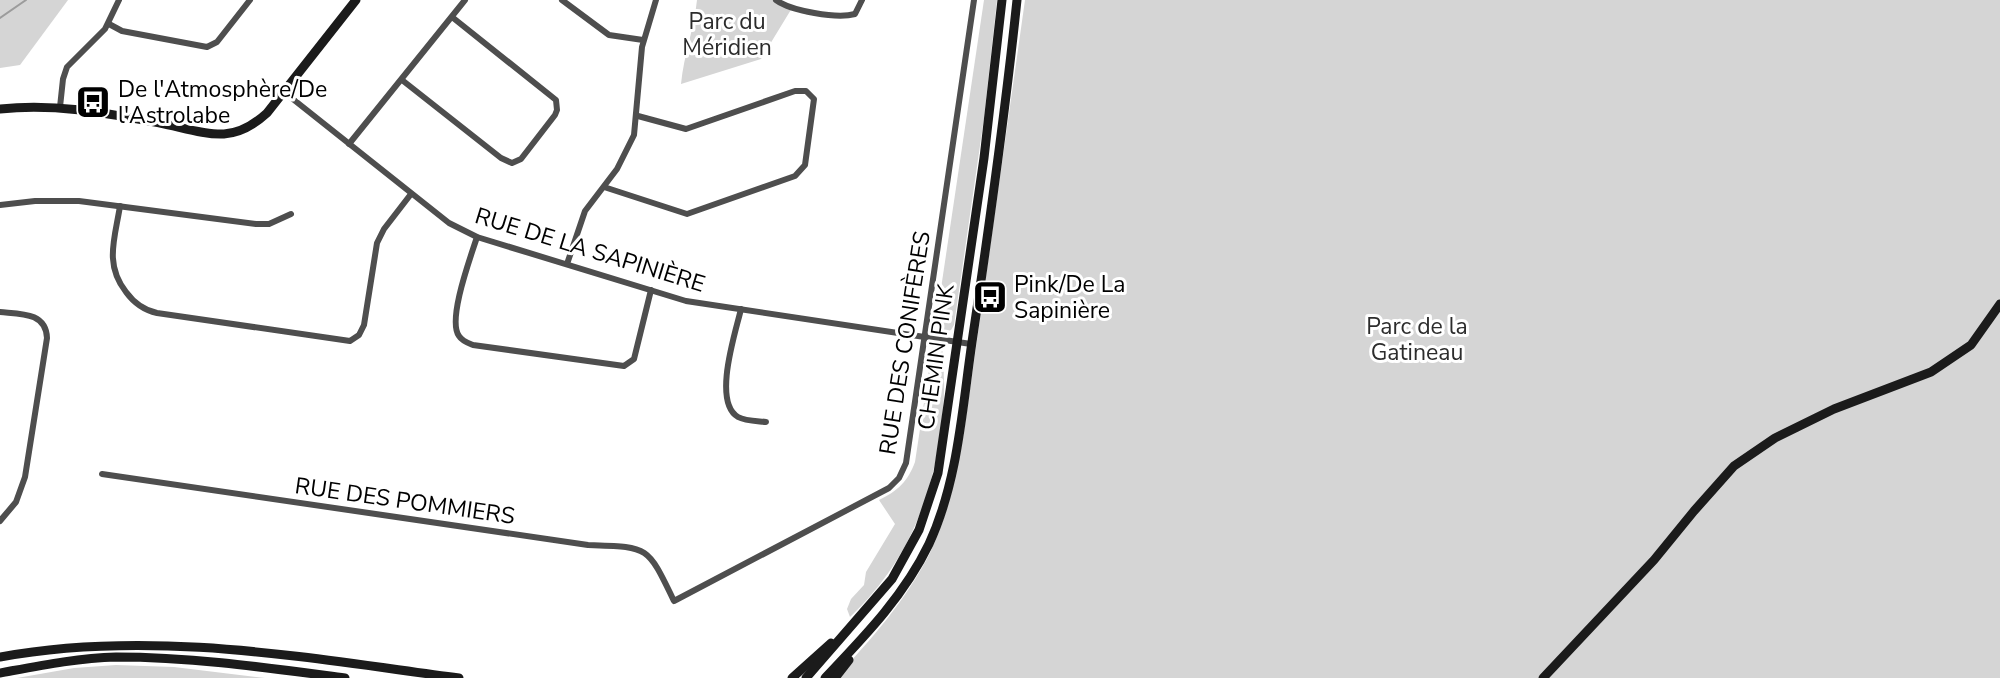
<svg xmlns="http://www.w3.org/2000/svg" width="2000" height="678" font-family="'Nunito Sans',sans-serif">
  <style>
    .green { fill: #d5d5d5 }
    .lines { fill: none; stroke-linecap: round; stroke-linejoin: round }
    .stream { stroke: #9c9c9c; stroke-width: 2 }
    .street { stroke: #4e4e4e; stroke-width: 6 }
    .secondary { stroke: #1b1b1b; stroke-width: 9 }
    .labels { text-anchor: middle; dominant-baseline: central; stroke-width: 6; stroke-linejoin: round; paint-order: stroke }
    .park-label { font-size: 23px; fill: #2c2c2c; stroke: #fff }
    .poi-label { font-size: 23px; fill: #000; stroke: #fff; text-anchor: start }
    .street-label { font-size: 23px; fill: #000; stroke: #fff }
  </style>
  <rect width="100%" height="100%" fill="#fff"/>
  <g class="green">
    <path d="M0 0H68L20 65 0 68Z"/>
    <path d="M697 0H776L792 8 761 59 681 84C684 54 694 29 697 0Z"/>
    <path d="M984 0H997L984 118 954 325 951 330 945 332 937 327 936 322Z"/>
    <path d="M1025 0H2000V678H835C871 640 906 600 930 553 948 515 957 473 964 432Z"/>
    <path d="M933 343 939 344C946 353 943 368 944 380 945 398 942 415 940 433 931 505 903 567 850 617L847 609 851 599 864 585 866 572 895 524 879 500C898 491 908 481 915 462Z"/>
    <path d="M116 665 174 667 265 678H17L74 668Z"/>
  </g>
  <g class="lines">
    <path class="stream" d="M0 18 26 0"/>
    <g class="street">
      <path d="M562 0 609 35 643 40"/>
      <path d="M776 0C791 11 837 19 855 14L862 0"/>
      <path d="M109 24 122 31 207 47 217 42 250 0"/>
      <path d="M402 80 501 158 512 163 521 159 555 115 557 110 556 100 452 17"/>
      <path d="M284 92 449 223 477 237 686 301 971 344"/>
      <path d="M60 107 63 79 67 67 105 29 119 0"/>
      <path d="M349 144 465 0"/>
      <path d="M604 187 687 214 795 176 805 165 814 99 806 91H795L686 129 638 116"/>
      <path d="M0 205 35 201H79L256 224H269L291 214"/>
      <path d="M120 206C115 238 104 264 126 292 134 303 143 310 157 313L350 341 359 335 364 325 377 243 384 229 411 194"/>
      <path d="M477 237C471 256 447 320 459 336 462 341 468 343 473 345L624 366 634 359 651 290"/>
      <path d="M567 264 585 211 617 169 634 135 642 47 656 0"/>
      <path d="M741 309C736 331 712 402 738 417 745 421 757 421 766 422"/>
      <path d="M0 312C20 314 46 312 47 338L25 477 16 502 0 521"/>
      <path d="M102 474 588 545C649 547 647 545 674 601L889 488 899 478 906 463 974 0"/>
    </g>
    <g class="secondary">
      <path d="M0 109C55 103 106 113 160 123 181 127 204 135 224 134 241 133 255 124 267 113L356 0"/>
      <path d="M0 657C153 629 307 658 459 678"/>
      <path d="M0 673C38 666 77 658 116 657 193 657 269 668 345 678"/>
      <path d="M792 678 831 643"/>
      <path d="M806 678 892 579 919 530 938 473 984 158 1002 0"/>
      <path d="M825 678C864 637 904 596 929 544 958 481 962 410 972 342 989 228 1005 115 1017 0"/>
      <path d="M835 678 849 660"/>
      <path d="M1543 678 1654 560 1694 511 1734 466 1775 438 1834 409 1931 372 1971 345 2000 304"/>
    </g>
  </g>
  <defs>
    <g id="bus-square" transform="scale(1.75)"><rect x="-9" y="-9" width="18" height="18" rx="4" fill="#000" stroke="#fff"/><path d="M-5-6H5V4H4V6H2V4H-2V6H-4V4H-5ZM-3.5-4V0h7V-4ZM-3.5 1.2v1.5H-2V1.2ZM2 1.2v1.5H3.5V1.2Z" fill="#fff"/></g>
  </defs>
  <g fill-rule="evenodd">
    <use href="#bus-square" x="93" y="102"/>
    <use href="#bus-square" x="990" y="297"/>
  </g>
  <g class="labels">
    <g class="park-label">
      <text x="727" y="21">Parc du<tspan x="727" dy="26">Méridien</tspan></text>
      <text x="1417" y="326">Parc de la<tspan x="1417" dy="26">Gatineau</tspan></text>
    </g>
    <g class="poi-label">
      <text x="118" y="89">De l'Atmosphère/De<tspan x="118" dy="26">l'Astrolabe</tspan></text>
      <text x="1014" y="284">Pink/De La<tspan x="1014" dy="26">Sapinière</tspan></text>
    </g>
    <g class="street-label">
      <text transform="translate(590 250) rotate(17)">RUE DE LA SAPINIÈRE</text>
      <text transform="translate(905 343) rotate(-81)">RUE DES CONIFÈRES</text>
      <text transform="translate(936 357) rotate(-82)">CHEMIN PINK</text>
      <text transform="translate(405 501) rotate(8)">RUE DES POMMIERS</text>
    </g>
  </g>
</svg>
